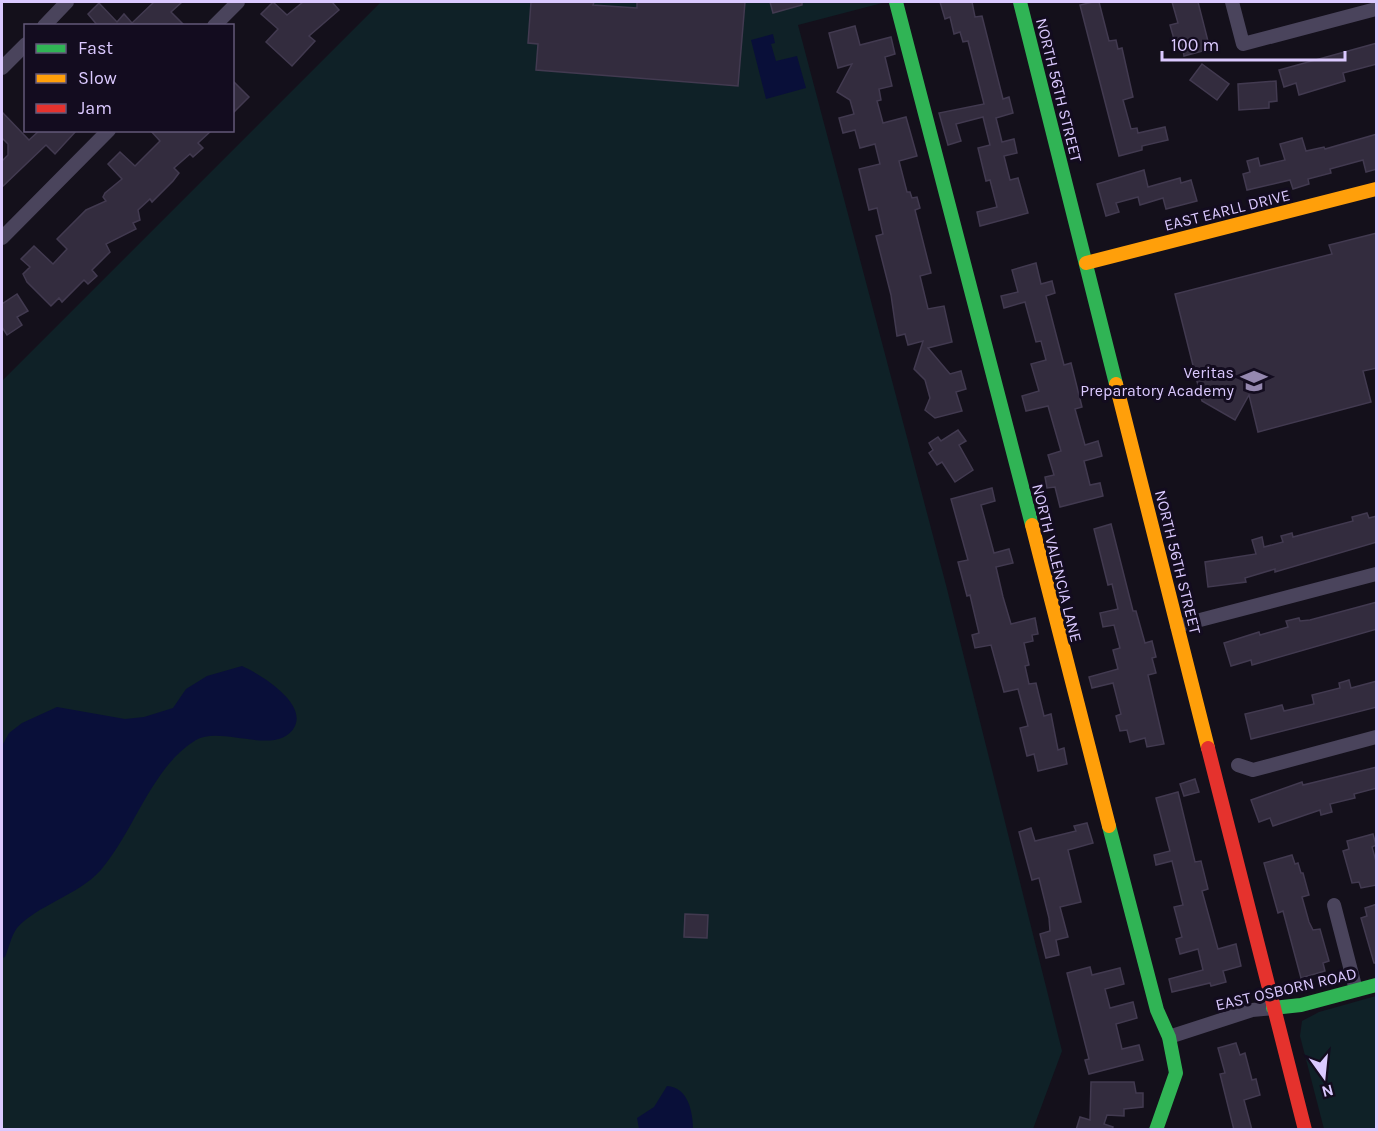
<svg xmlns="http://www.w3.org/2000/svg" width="1378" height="1131" font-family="Karla,sans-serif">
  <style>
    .green { fill: #0f2127 }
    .water { fill: #090f39 }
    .building { fill: #332c3e; stroke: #423a50; stroke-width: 1.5 }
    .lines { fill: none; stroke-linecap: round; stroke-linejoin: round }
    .street { stroke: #4a445c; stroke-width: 14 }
    .fast { stroke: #30b455; stroke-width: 14 }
    .slow { stroke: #ff9f0a; stroke-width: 14 }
    .jam { stroke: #e5322d; stroke-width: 14 }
    .labels { text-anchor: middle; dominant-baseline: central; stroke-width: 6; stroke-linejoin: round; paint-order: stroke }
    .street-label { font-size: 16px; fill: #dbc9ff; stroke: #130c1f }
    .poi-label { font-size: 16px; fill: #dbc9ff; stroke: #130c1f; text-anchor: end }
  </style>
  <rect width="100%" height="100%" fill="#14101b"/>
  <g class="green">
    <path d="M381 2H886L798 25 946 585 1062 1051 1033 1129H2V381Z"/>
    <path d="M1376 996V1129H1324L1300 1036 1302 1021 1319 1012Z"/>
  </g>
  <g class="water">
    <path d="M773 34 775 43 771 44 776 61 797 56 806 88 766 99 751 40Z"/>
    <path d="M242 666C260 674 306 702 295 726 279 758 222 725 196 740 152 766 134 832 100 871 78 895 36 906 17 928 11 936 9 948 5 957L2 958V746L9 733 22 723 57 707 125 719 144 717 173 708 186 689 207 676Z"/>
    <path d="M667 1086C688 1087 693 1112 693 1129H639L637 1118 654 1107Z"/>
  </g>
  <g class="building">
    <path d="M154 2H182L171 12 185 26H98L88 14 99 3 117 22 124 14 132 23Z"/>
    <path d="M273 2 287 15 303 2H332L339 10 309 36 315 41 292 66 266 42 278 29 261 14Z"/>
    <path d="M531 2H594L593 5 637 8V2H745L738 86 536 70 538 44 528 43Z"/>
    <path d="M770 2H802V5L773 13Z"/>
    <path d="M940 2H972L975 17 982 16 1003 99 1009 97 1013 113 996 118 1002 142 1014 139 1017 153 1004 156 1010 180 1018 178 1028 213 980 226 977 212 997 207 990 180 986 181 978 148 990 145 983 117 956 124 961 141 948 145 939 113 984 104 968 41 963 42 960 32 954 34 950 17 945 19Z"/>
    <path d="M1093 2H1099L1109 41 1116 40 1118 49 1122 48 1133 97 1123 100 1131 129 1137 128 1138 133 1165 127 1168 140 1142 146V150L1119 156 1080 5Z"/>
    <path d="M1172 2H1198L1210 49 1184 56 1182 45 1176 46 1170 25 1178 23Z"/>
    <path d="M855 26 860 45 891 37 895 54 885 57 892 86 879 89 881 100 877 101 883 123 906 117 917 156 899 161 907 192H910L912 198 917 197 920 208 915 210 931 273 920 276 928 309 944 306 952 342 928 348 950 374 961 371 966 389 956 392 962 411 935 418 925 410 930 398 925 380 914 369 923 341 908 345 905 334 897 336 891 295 876 236 883 234 877 208 869 210 859 169 880 164 875 144 860 148 855 130 843 133 839 118 854 114 850 100 837 92 852 64 838 68 829 33Z"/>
    <path d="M1377 43V64L1343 73 1345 81 1299 95 1296 83 1284 87 1279 70Z"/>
    <path d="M1202 64 1229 84 1217 100 1190 80Z"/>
    <path d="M232 80 249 97 232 114Z"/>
    <path d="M1276 81 1277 101 1269 102V108L1239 110 1238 84Z"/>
    <path d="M2 112 29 140 40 130H77L55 154 46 145 2 187V161L8 155V144L2 138Z"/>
    <path d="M150 130H212L198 143 203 148 193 157 190 154 174 168 179 173 173 181 152 202 150 199 138 210 140 220 133 223 136 229 106 244 110 252 92 270 97 276 88 284 84 280 62 302 59 298 51 306 27 282 23 274 30 267 21 259 34 246 53 264 67 249 57 239 86 210 106 201 103 197 105 193 122 179 108 164 120 152 135 166 160 141Z"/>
    <path d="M1377 134V169L1366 172 1363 160 1330 169 1331 173 1308 179 1309 184 1293 189 1290 180 1247 190 1243 174 1250 172 1247 161 1258 158 1260 166 1285 160 1280 144 1302 138 1306 151 1324 147 1325 149Z"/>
    <path d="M1144 170 1148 187 1180 178 1181 183 1191 180 1197 201 1166 209 1163 198 1140 205 1138 197 1116 203 1119 212 1106 216 1097 184Z"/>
    <path d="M1377 233V368L1363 371 1371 402 1258 432 1249 395 1235 420 1202 401 1175 294 1332 254 1329 245Z"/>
    <path d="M1036 263 1041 284 1052 281 1055 293 1046 296 1064 365 1071 363 1082 407 1075 409 1085 445 1098 441 1102 456 1084 461 1090 485 1100 483 1103 496 1060 507 1055 487 1047 488 1045 477 1054 475 1048 455 1061 451 1048 406 1026 411 1022 396 1039 391 1031 364 1046 360 1041 341 1036 342 1025 302 1004 308 1001 296 1018 292 1012 270Z"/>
    <path d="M17 294 28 311 17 317 22 325 7 335 2 327V304Z"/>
    <path d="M958 430 966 441 959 445 973 470 955 482 942 462 937 465 929 453 933 450 929 443 938 437 941 441Z"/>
    <path d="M992 488 995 501 981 505 994 553 1009 549 1013 563 996 567 1003 597 1011 624 1035 618 1038 634 1032 635 1033 641 1024 643 1029 665 1025 666 1029 684 1036 683 1044 716 1051 714 1058 750 1064 748 1067 764 1038 771 1034 754 1027 756 1020 728 1028 726 1018 689 1004 692 991 645 975 648 972 635 979 633 970 595 967 596 958 562 968 560 951 499Z"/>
    <path d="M1367 513 1369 518 1377 516V542L1275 572V569L1245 578 1246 582 1208 587 1205 562 1256 554 1252 540 1262 537 1264 547 1283 542 1281 536 1292 533 1293 537 1353 521 1352 517Z"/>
    <path d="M1111 524 1133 611H1136L1145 643 1152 641 1156 657 1152 658 1156 673 1148 675 1164 744 1147 747 1145 738 1130 742 1127 730 1120 731 1116 716 1121 714 1113 683 1092 688 1089 677 1118 669 1113 650 1120 648 1114 625 1103 627 1100 613 1118 609 1112 584 1108 585 1094 529Z"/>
    <path d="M1377 602V629L1252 665 1251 660 1231 666 1224 643 1259 632 1260 635 1288 627 1286 621 1299 618 1300 621 1310 620Z"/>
    <path d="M1349 680 1351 688 1377 681V707L1251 739 1245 714 1282 705 1284 711 1314 704 1312 695 1340 688 1339 683Z"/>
    <path d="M1377 767V788L1354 794 1355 798 1330 804 1332 812 1321 815 1320 810 1273 826 1270 818 1259 822 1251 800 1302 782 1303 785Z"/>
    <path d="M1195 779 1199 792 1184 796 1180 784Z"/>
    <path d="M1178 792 1195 862 1201 861 1208 889 1202 891 1218 949 1236 944 1241 966 1223 971 1226 982 1211 986 1210 983 1172 992 1169 979 1203 970 1198 949 1180 954 1176 939 1182 937 1174 907 1183 905 1172 861 1156 865 1154 855 1170 851 1156 798Z"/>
    <path d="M1087 823 1093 843 1068 850 1081 902 1060 907 1068 937 1056 940 1059 955 1046 958 1040 934 1050 931 1049 918 1039 878 1032 880 1019 832 1031 828 1035 841 1076 831 1074 826Z"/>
    <path d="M1373 834 1376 845 1372 847 1377 865V885L1361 888 1359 882 1352 883 1343 851 1349 849 1347 841Z"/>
    <path d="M1292 855 1295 864 1298 863 1301 873H1303L1309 895 1302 897 1309 922 1313 930 1320 929 1329 961 1323 963 1325 971 1301 978 1283 911 1278 913 1264 863Z"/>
    <path d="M1377 904V963H1374L1361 918 1367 916 1365 908Z"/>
    <path d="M685 914 708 915 707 938 684 937Z"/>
    <path d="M1090 967 1092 975 1120 968 1124 984 1105 989 1110 1008 1133 1002 1137 1018 1116 1024 1122 1049 1139 1045 1143 1060 1089 1074 1085 1060 1089 1059 1067 973Z"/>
    <path d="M1236 1043 1240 1055 1245 1053 1252 1080 1256 1079 1260 1095 1244 1100 1252 1130H1234L1220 1074 1225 1073 1218 1048Z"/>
    <path d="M1091 1082H1134L1136 1093H1143V1107L1124 1109V1116L1107 1115 1104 1124 1113 1127 1112 1130H1076L1080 1117 1090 1120Z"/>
  </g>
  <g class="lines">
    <g class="street">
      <path d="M1232 2 1243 44 1376 9"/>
      <path d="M44 26 67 2"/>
      <path d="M214 26 238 2"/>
      <path d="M2 68 26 44"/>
      <path d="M2 238 109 130"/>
      <path d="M1177 626 1376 574"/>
      <path d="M1238 765 1253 770 1376 737"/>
      <path d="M1334 905 1356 990"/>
      <path d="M1169 1037 1252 1010 1273 1008"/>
    </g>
    <g class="fast">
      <path d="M896 2 1032 525"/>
      <path d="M1020 2 1116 384"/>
      <path d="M1109 826 1157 1010 1169 1037 1176 1073 1156 1130"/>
      <path d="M1273 1008 1301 1005 1376 985"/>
    </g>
    <g class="slow">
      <path d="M1086 263 1376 189"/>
      <path d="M1116 384 1208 748"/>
      <path d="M1032 525 1109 826"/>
    </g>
    <path class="jam" d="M1208 748 1305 1130"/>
  </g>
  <defs>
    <g id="school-bare" transform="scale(2.07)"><path d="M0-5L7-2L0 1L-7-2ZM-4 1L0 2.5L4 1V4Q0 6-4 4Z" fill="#9588af" stroke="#130c1f" stroke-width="2.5" paint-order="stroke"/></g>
  </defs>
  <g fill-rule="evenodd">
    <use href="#school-bare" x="1254" y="381"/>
  </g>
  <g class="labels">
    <g class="street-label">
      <text transform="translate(1059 90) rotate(76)">NORTH 56TH STREET</text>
      <text transform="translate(1227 210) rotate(-14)">EAST EARLL DRIVE</text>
      <text transform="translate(1178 562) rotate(76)">NORTH 56TH STREET</text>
      <text transform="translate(1057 563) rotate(76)">NORTH VALENCIA LANE</text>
      <text transform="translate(1286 989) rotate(-13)">EAST OSBORN ROAD</text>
    </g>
    <g class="poi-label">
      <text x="1234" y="372">Veritas<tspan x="1234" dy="18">Preparatory Academy</tspan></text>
    </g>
  </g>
  <rect width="1378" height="1131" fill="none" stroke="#dbc9ff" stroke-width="6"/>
  <rect x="24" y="24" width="210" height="108" fill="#130c1f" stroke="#635879" stroke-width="1.5"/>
  <rect x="36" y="44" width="30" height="9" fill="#30b455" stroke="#635879" stroke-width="1.5"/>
  <text x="78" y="54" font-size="18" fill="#dbc9ff">Fast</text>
  <rect x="36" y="74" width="30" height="9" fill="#ff9f0a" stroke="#635879" stroke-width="1.5"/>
  <text x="78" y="84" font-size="18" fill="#dbc9ff">Slow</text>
  <rect x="36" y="104" width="30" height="9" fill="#e5322d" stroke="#635879" stroke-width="1.5"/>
  <text x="78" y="114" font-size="18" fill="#dbc9ff">Jam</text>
  <g transform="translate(1324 1077) rotate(165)" stroke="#130c1f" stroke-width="4.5" paint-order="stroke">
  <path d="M0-4.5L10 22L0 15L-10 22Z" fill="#dbc9ff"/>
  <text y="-9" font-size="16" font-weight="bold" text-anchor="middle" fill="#dbc9ff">N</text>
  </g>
  <path d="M1162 51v9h183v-9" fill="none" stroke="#dbc9ff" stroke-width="3"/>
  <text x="1171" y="51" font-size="18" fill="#dbc9ff" stroke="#130c1f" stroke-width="4.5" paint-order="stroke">100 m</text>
</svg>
